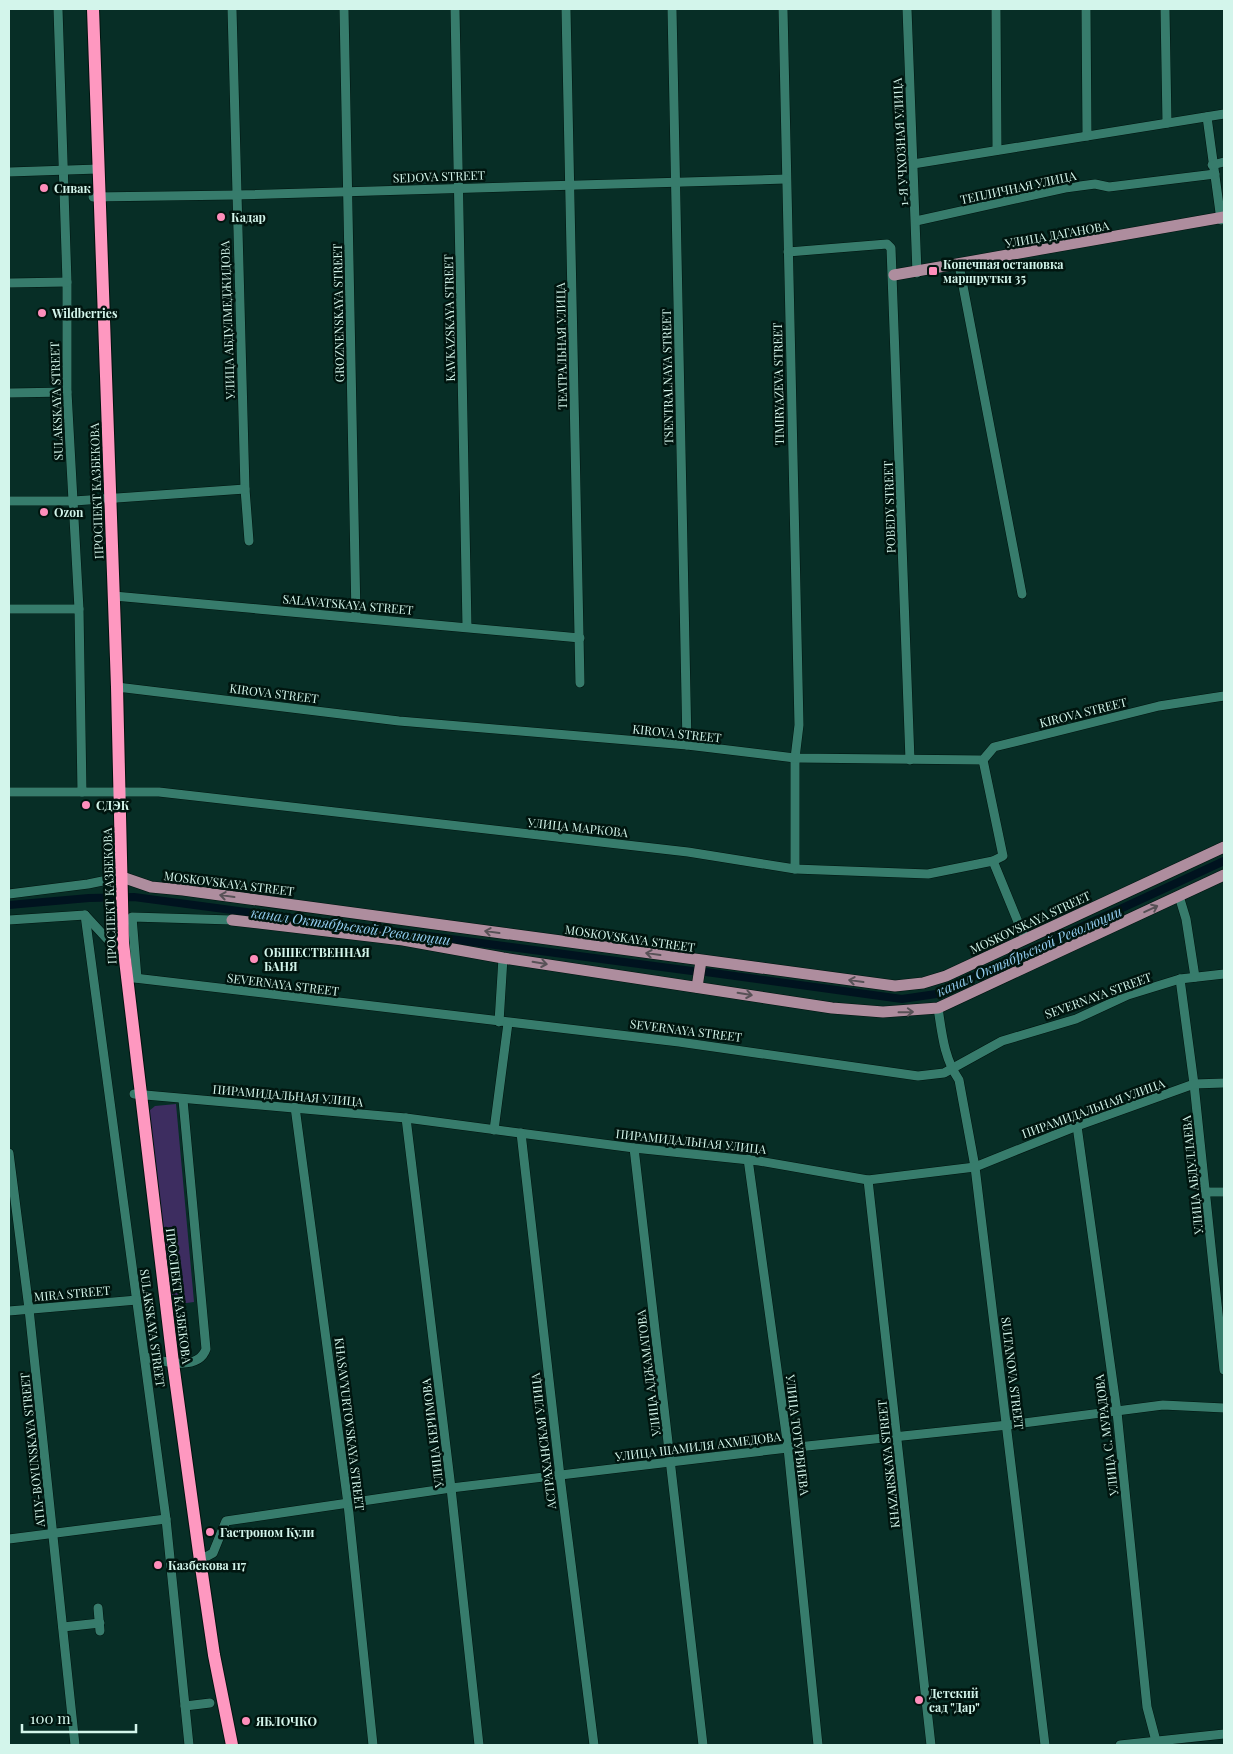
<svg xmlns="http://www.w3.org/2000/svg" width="1233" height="1754" font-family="'Playfair Display',serif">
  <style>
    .green { fill: #3d2d60 }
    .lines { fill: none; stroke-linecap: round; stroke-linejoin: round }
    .canal { stroke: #00131f; stroke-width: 8 }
    .minor-casing { stroke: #01140f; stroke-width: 10 }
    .major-casing { stroke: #01140f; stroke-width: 12 }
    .highway-casing { stroke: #01140f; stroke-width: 14 }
    .minor { stroke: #377c6c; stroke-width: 9 }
    .major { stroke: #ae8d9e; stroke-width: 11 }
    .highway { stroke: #fe98c0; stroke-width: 12 }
    .oneway { stroke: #575156 }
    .poi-dot { fill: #fe8ebb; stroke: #00150f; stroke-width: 2 }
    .labels { text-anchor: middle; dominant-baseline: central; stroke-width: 5; stroke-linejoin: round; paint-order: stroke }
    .street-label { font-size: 12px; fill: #d3f5eb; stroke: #00150f }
    .poi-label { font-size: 12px; font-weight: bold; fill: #d3f5eb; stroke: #00150f; text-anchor: start }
    .water-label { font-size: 14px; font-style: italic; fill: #93cef2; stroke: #00150f }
  </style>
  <rect width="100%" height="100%" fill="#072e26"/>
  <path class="green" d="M176 1104 194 1302 172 1305 149 1111 155 1106Z"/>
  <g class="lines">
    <g class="canal">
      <path d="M9 905 89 898 134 897 692 971"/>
      <path d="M706 972 902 999 936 994 1224 861"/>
    </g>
    <g class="minor-casing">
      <g id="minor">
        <path d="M58 9 67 282V392L79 609 82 792"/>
        <path d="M232 9 245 489 249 541"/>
        <path d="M344 9 356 616"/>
        <path d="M455 9 467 627"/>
        <path d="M566 9 580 683"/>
        <path d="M672 9 687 745"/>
        <path d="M783 9 799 725 795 758V869"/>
        <path d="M907 9 917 273"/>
        <path d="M996 9 997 150"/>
        <path d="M1086 9 1087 136"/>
        <path d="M1165 9 1167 123"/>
        <path d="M1207 117 1221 220"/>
        <path d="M913 164 1224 114"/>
        <path d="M1212 165 1224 162"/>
        <path d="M9 172 98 169"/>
        <path d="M93 197 236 195 786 179"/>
        <path d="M916 221 1065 188 1095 184 1109 187 1215 174"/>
        <path d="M788 252 887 244 891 248 910 760"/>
        <path d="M959 265 1022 594"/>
        <path d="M9 283 67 282"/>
        <path d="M9 393 67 392"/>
        <path d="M9 501H74L245 489"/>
        <path d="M114 596 580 638"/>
        <path d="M9 609H79"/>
        <path d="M117 687 399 721 687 745 795 758 983 760 994 747 1159 706 1224 696"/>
        <path d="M9 792H159L688 852 795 869 928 874 993 861 1003 856 983 760"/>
        <path d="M993 861 1025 939"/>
        <path d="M9 894 88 884 122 877"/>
        <path d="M1179 896 1186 919 1195 977"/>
        <path d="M85 915 166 1519 189 1745"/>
        <path d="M9 920 85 915 109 941 123 943"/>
        <path d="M126 977 679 1042 918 1076 944 1073 1002 1041 1076 1019 1128 995 1180 979 1224 974"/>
        <path d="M137 978 132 917 232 920"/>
        <path d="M1180 979 1194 1084 1224 1370"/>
        <path d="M938 1008C942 1034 944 1058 959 1080L975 1167 1045 1745"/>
        <path d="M499 1022 503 958"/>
        <path d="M134 1094 406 1118 634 1148 759 1161 868 1180 975 1167 1077 1126 1194 1084 1224 1083"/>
        <path d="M295 1107 348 1504 373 1745"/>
        <path d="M406 1118 451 1488 479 1745"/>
        <path d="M1077 1126 1117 1412 1147 1707 1156 1741"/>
        <path d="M494 1130 508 1023"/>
        <path d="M521 1133 560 1476 594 1745"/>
        <path d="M634 1148 703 1745"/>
        <path d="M9 1153 29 1309 75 1745"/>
        <path d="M748 1159 788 1448 818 1745"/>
        <path d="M868 1180 931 1745"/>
        <path d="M1206 1192H1224"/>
        <path d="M9 1311 137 1300"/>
        <path d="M145 1357C162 1361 198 1372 206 1349L183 1100"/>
        <path d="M9 1539 166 1519"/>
        <path d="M200 1560 213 1553 226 1521 451 1488 788 1448 1008 1425 1163 1405 1224 1408"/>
        <path d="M98 1608 100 1631"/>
        <path d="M63 1627 100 1623"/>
        <path d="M185 1706 210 1703"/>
        <path d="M1120 1745 1224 1734"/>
      </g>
    </g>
    <g class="major-casing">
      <g id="major">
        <path d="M894 275 1224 217"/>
        <path d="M122 877 151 887 183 890 895 986 923 983 946 976 1224 847"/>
        <path d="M232 920 403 940 503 958 832 1008 883 1012 938 1008 1224 875"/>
        <path d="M697 987 701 961"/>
      </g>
    </g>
    <g class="highway-casing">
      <path id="highway" d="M93 9 117 687 123 943 173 1363 200 1560 214 1655 232 1745"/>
    </g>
    <use href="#minor" class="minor"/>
    <use href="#major" class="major"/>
    <use href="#highway" class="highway"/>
  </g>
  <defs><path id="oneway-shaft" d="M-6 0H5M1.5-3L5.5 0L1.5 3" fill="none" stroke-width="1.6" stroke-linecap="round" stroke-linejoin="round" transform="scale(1.25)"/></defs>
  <g class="oneway">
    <use href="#oneway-shaft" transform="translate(227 896) rotate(-172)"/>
    <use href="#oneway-shaft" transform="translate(1151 909) rotate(-25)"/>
    <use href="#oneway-shaft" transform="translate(492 932) rotate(-172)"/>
    <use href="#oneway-shaft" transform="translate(653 954) rotate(-172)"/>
    <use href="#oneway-shaft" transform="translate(540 963) rotate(9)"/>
    <use href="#oneway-shaft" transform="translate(856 981) rotate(-172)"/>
    <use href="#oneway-shaft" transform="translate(745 994) rotate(9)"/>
    <use href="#oneway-shaft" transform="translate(906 1012) rotate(-1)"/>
  </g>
  <g class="poi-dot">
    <circle cx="44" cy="188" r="5"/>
    <circle cx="221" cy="217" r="5"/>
    <rect x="928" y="266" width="10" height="10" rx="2.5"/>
    <circle cx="42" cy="313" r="5"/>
    <circle cx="44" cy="512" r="5"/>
    <circle cx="86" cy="805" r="5"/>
    <circle cx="254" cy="959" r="5"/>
    <circle cx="210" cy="1532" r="5"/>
    <circle cx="158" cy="1565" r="5"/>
    <circle cx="919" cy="1700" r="5"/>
    <circle cx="246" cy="1721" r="5"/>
  </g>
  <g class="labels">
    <g class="street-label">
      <text transform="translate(900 142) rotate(-93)">1-Я УЧХОЗНАЯ УЛИЦА</text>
      <text transform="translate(439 176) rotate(-2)">SEDOVA STREET</text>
      <text transform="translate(1018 187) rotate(-12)">ТЕПЛИЧНАЯ УЛИЦА</text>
      <text transform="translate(1057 234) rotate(-10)">УЛИЦА ДАГАНОВА</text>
      <text transform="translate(338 313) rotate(-91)">GROZNENSKAYA STREET</text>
      <text transform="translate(449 318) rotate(-91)">KAVKAZSKAYA STREET</text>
      <text transform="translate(227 320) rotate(-92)">УЛИЦА АБДУЛМЕДЖИДОВА</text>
      <text transform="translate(561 346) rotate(-91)">ТЕАТРАЛЬНАЯ УЛИЦА</text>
      <text transform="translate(667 377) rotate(-91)">TSENTRALNAYA STREET</text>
      <text transform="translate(778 384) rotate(-91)">TIMIRYAZEVA STREET</text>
      <text transform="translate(56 401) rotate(-92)">SULAKSKAYA STREET</text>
      <text transform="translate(96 491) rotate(-92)">ПРОСПЕКТ КАЗБЕКОВА</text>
      <text transform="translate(889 507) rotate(-92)">POBEDY STREET</text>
      <text transform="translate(348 604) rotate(5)">SALAVATSKAYA STREET</text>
      <text transform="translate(274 693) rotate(7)">KIROVA STREET</text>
      <text transform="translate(1083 712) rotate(-14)">KIROVA STREET</text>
      <text transform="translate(677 733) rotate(6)">KIROVA STREET</text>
      <text transform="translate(578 827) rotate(6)">УЛИЦА МАРКОВА</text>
      <text transform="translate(229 883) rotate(7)">MOSKOVSKAYA STREET</text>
      <text transform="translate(109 896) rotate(-92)">ПРОСПЕКТ КАЗБЕКОВА</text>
      <text transform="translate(1030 922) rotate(-25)">MOSKOVSKAYA STREET</text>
      <text transform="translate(630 938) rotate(8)">MOSKOVSKAYA STREET</text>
      <text transform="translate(283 984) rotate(7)">SEVERNAYA STREET</text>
      <text transform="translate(1098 995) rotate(-20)">SEVERNAYA STREET</text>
      <text transform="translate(686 1030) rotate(7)">SEVERNAYA STREET</text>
      <text transform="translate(288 1095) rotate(5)">ПИРАМИДАЛЬНАЯ УЛИЦА</text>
      <text transform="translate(1093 1108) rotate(-20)">ПИРАМИДАЛЬНАЯ УЛИЦА</text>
      <text transform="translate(691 1141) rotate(6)">ПИРАМИДАЛЬНАЯ УЛИЦА</text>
      <text transform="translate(1192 1175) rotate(-96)">УЛИЦА АБДУЛЛАЕВА</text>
      <text transform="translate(72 1293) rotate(-5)">MIRA STREET</text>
      <text transform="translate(179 1296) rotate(83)">ПРОСПЕКТ КАЗБЕКОВА</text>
      <text transform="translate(153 1328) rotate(82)">SULAKSKAYA STREET</text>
      <text transform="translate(648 1373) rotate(-97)">УЛИЦА АДЖАМАТОВА</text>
      <text transform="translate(1013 1373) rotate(83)">SULTANOVA STREET</text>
      <text transform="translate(350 1424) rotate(83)">KHASAVYURTOVSKAYA STREET</text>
      <text transform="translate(432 1433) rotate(-97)">УЛИЦА КЕРИМОВА</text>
      <text transform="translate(798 1435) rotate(83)">УЛИЦА ТОТУРБИЕВА</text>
      <text transform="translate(1106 1435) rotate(-97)">УЛИЦА С. МУРАДОВА</text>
      <text transform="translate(543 1441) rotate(-97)">АСТРАХАНСКАЯ УЛИЦА</text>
      <text transform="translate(698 1446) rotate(-7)">УЛИЦА ШАМИЛЯ АХМЕДОВА</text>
      <text transform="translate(32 1450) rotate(-96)">ATLY-BOYUNSKAYA STREET</text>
      <text transform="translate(888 1464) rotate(-96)">KHAZARSKAYA STREET</text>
    </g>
    <g class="poi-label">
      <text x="54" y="188">Сивак</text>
      <text x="231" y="217">Кадар</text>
      <text x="943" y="264">Конечная остановка<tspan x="943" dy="14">маршрутки 35</tspan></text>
      <text x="52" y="313">Wildberries</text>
      <text x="54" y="512">Ozon</text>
      <text x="96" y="805">СДЭК</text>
      <text x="264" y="952">ОБШЕСТВЕННАЯ<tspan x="264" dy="14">БАНЯ</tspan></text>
      <text x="220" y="1532">Гастроном Кули</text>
      <text x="168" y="1565">Казбекова 117</text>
      <text x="929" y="1693">Детский<tspan x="929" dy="14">сад "Дар"</tspan></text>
      <text x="256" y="1721">ЯБЛОЧКО</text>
    </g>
    <g class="water-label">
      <text transform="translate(351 926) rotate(8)">канал Октябрьской Революции</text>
      <text transform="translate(1029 951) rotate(-24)">канал Октябрьской Революции</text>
    </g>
  </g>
  <rect width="1233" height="1754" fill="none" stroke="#d3f5eb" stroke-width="20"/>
  <path d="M22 1724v8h114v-8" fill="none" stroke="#d3f5eb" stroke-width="2.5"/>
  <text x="30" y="1724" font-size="15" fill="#d3f5eb" stroke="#00150f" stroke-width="4" paint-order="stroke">100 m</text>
</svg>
